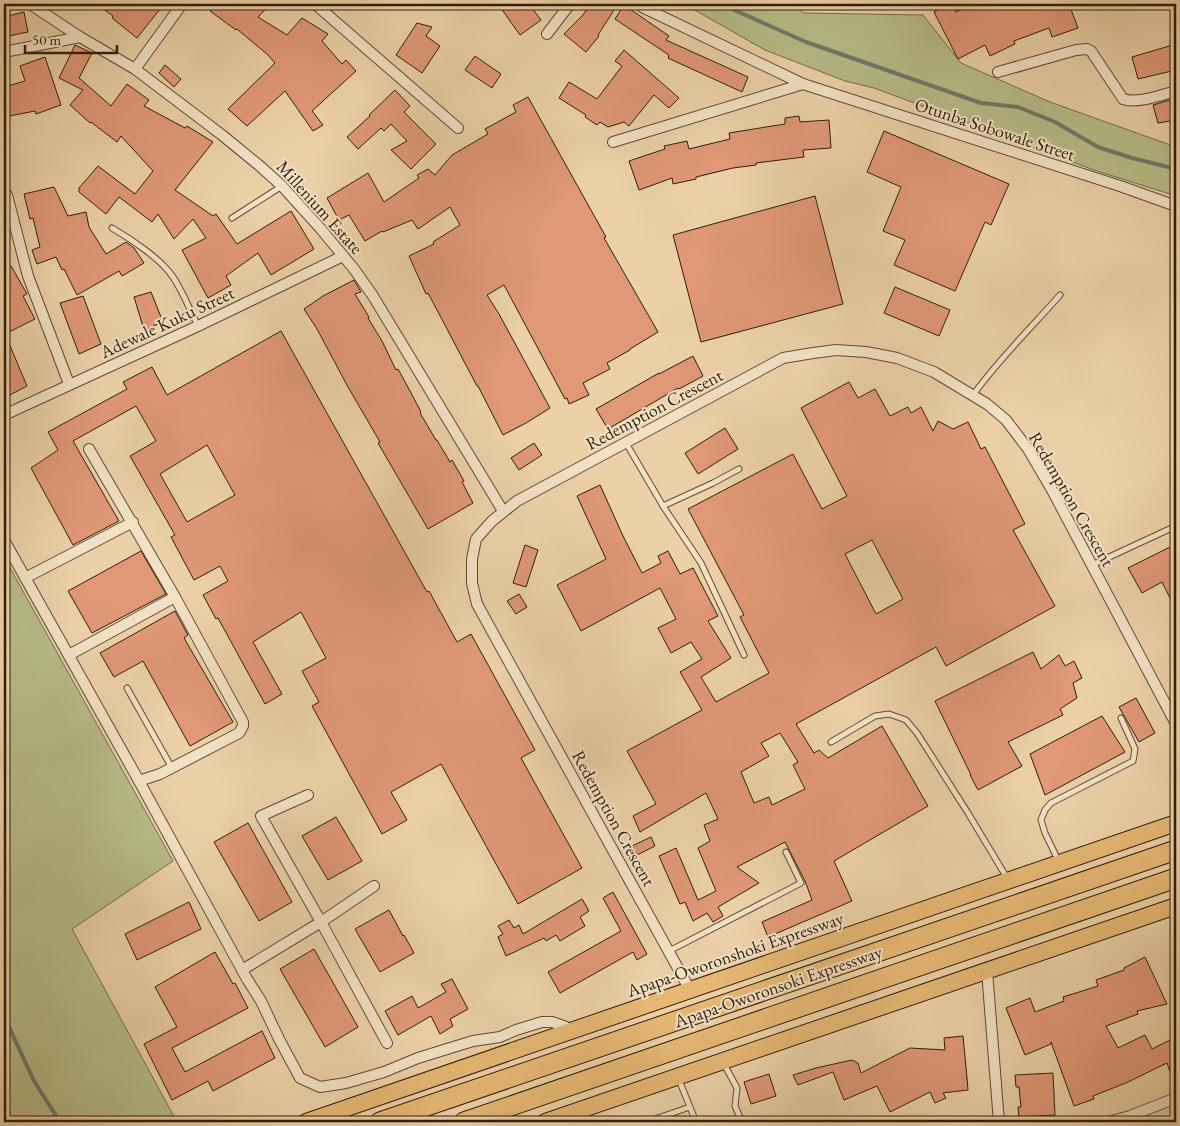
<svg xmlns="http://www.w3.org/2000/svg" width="1180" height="1126" font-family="'EB Garamond',serif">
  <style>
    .green { fill: #b7bc88; stroke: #746d4a }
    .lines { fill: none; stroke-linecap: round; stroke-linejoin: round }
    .stream { stroke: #6f7a6a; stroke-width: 4 }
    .building { fill: #e09877; stroke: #301e0b; fill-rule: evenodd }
    .lane-casing { stroke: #5f4b32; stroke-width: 7 }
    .street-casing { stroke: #5f4b32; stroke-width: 12 }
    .primary-casing { stroke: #301e0b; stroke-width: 18 }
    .highway-casing { stroke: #301e0b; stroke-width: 21 }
    .lane { stroke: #f3e1c6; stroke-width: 5 }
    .street { stroke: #f3e1c6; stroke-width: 10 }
    .primary { stroke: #e6b874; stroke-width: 16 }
    .highway { stroke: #e6b874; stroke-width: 19 }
    .labels { text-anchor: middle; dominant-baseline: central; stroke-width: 4; stroke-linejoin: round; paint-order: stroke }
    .street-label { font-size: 18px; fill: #301e0b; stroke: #f3e1c6 }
  </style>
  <rect width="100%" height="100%" fill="#ecd1a8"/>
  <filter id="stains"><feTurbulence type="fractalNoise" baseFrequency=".004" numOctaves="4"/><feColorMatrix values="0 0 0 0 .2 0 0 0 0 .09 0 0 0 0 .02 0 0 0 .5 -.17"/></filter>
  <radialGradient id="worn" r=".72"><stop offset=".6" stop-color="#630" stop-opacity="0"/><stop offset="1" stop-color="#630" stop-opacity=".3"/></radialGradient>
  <g class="green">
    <path d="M684 4H796L803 13 923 15 961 63 1050 102 1176 147V196L1094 170 874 88 845 81 765 50Z"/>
    <path d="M4 557 173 861 72 929 177 1122H4Z"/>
  </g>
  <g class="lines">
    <g class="stream">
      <path d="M721 4 806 42 981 103 1018 107 1055 122 1098 147 1132 158 1176 169"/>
      <path d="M4 1026 9 1027 34 1081 60 1122"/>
    </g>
  </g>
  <g class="building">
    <path d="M96 4H164L137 38 112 18 113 16Z"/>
    <path d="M216 4H271L258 17 287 35 302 18 328 34 322 41 342 64 346 60 356 71 312 111 323 125 313 131 285 91 247 126 228 109 275 63 268 55 237 29 236 30 210 11Z"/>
    <path d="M498 4H529L541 20 520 35Z"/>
    <path d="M591 4H604L614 10 598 35 599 36 586 52 564 34 582 16Z"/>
    <path d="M949 4H952L956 12 973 4H1069L1078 28 1052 37 1049 28 1014 41 1015 44 990 56 985 45 958 59 934 12Z"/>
    <path d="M624 5 669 36 666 40 748 77 742 92 668 58 669 55 615 19Z"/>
    <path d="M24 12 28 32 4 37V17Z"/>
    <path d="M417 23 432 27 426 36 440 46 422 73 396 55Z"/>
    <path d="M1176 44V70L1138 79 1132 57Z"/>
    <path d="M75 45 92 53 79 78 111 106 127 84 149 100 144 106 185 128 187 126 213 142 175 190 213 216 216 214 237 244 291 211 314 249 271 275 258 253 226 276 231 285 208 298 182 250 206 238 193 219 174 239 158 214 152 222 119 197 106 214 79 192V188L98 166 135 194 153 171 121 136 117 142 91 122 90 123 70 105 83 90 59 78Z"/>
    <path d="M624 50 679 98 669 108 654 95 629 126 624 122 608 127 600 122 597 125 585 117 586 115 559 98 569 82 597 99 622 66 615 61Z"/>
    <path d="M475 56 501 74 492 88 465 70Z"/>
    <path d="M45 57 61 105 36 114 35 111 4 117V87L25 81 20 66Z"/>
    <path d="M165 65 181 79 174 87 159 73Z"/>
    <path d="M395 90 410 106 404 112 436 144 411 169 391 150 407 141 391 124 384 131 381 128 358 149 347 137 370 116 369 115Z"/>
    <path d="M528 97 606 237 604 238 658 332 630 349V350L607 363 610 369 583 383 589 395 569 404 567 398 565 399 504 285 487 295 499 314 550 408 526 423 503 435 478 386H477L428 293 426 294 409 256 434 244 433 242 460 225 450 207 418 229 412 220 383 232 382 231 365 241 349 215 339 220 327 198 368 173 384 202 419 178 417 175 428 169 435 175 452 155 488 134 485 129 516 112 513 105Z"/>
    <path d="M1176 98V120L1158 123 1153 105Z"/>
    <path d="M799 116 800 122 829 120 831 148 803 150 804 157 756 163V165L733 168 696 177V179L673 184 672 178 639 190 629 161 665 149 664 146 687 141 689 149 730 139 729 133 785 124V118Z"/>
    <path d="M884 131 1009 184 991 225 985 222 955 291 894 265 905 240 883 231 901 187 867 172Z"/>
    <path d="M54 187 68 216 86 212 89 227 106 254 126 242 134 248 144 263 122 276 119 271 77 295 64 269 62 270 56 257 37 264 32 250 40 247 33 218 30 219 24 194Z"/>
    <path d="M815 196 843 304 701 342 673 235Z"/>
    <path d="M11 266 27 294 23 296 35 319 5 334 27 386 4 398V269Z"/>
    <path d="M354 280 361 292 355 294 369 317 368 318 382 341 396 370 398 369 410 391 421 412 420 413 436 440H437L450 462 452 460 464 481 462 482 473 503 428 529 378 443 380 442 348 387 317 329 304 309 323 296Z"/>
    <path d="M895 287 950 310 939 336 884 313Z"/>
    <path d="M151 292 163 322 144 330 134 297Z"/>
    <path d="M83 296 101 344 79 354 60 303Z"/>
    <path d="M281 331 427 592 429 591 457 642 471 634 535 750 521 758 582 868 518 904 441 764 391 792 407 820 382 834 312 706 319 702 302 671 326 658 301 612 253 642 282 694 265 704 218 618 216 619 203 595 228 581 220 566 194 580 171 537 175 535 130 456 156 441 136 406 73 441 119 521 73 545 31 468 58 450 48 432 127 389 123 382 152 367 167 395ZM207 445 235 495 187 522 160 474Z"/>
    <path d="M693 356 703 376 679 389 678 388 608 429 596 409 659 373V374Z"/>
    <path d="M849 382 858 398 875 389 890 416 908 407 911 413 921 407 933 431 938 421 953 429 968 422 981 449 985 447 1025 524 1013 530 1055 606 946 666 936 647 796 724 814 753 819 750 828 758 882 726 928 806 834 861 852 901 768 937 762 922 812 900 805 881 785 842 737 867 759 883 718 907 723 916 713 922 707 913 693 921 685 902 680 904 659 856 676 848 698 900 716 891 698 848 710 841 704 825 718 819 706 793 640 832 633 816 656 804 627 751 702 710 680 672 702 659 691 642 671 653 658 628 676 619 660 588 581 631 557 585 606 559 577 496 600 485 623 536 642 573 661 563 658 556 668 551 680 574 693 568 718 616 708 621 731 658 701 677 716 702 769 673 740 617 744 615 688 509 793 454 822 509 847 496 801 408ZM872 540 903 599 876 614 845 554ZM780 733 798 762 793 765 805 789 772 805 769 797 754 803 741 772 769 756 761 743Z"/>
    <path d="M725 428 738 449 698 474 685 453Z"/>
    <path d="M534 443 542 455 519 470 511 458Z"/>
    <path d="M1176 544V610L1162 582 1142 593 1128 568Z"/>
    <path d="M525 545 538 550 526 587 513 583Z"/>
    <path d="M141 551 166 594 92 633 68 591Z"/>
    <path d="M519 594 527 607 516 614 507 601Z"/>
    <path d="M175 611 188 635 184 638 233 722 190 746 143 661 114 677 100 653Z"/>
    <path d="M1033 652 1041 669 1059 655 1065 666 1074 661 1082 678 1073 683 1077 698 1060 709 1063 715 1008 742 1022 766 978 790 970 775H971L935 701Z"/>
    <path d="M1136 698 1155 733 1139 742 1119 707Z"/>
    <path d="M1102 716 1125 752 1045 795 1030 754Z"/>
    <path d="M336 817 362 861 328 880 302 836Z"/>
    <path d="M248 823 292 902 259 921 214 842Z"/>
    <path d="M651 837 655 846 637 855 632 846Z"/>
    <path d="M613 892 647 954 637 960 633 952 560 993 548 972 621 931 603 898Z"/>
    <path d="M582 899 589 911 580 917 585 926 560 941 556 935 546 941 544 938 506 956 498 937 503 934 498 926 509 920 514 928 519 925 523 934Z"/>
    <path d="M189 902 201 929 137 960 125 934Z"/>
    <path d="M389 910 403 936 404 935 414 953 380 972 355 929Z"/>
    <path d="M314 949 358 1027 325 1047 280 969Z"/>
    <path d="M215 952 233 984 235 983 248 1008 172 1048 185 1072 262 1031 275 1058 213 1091 208 1081 172 1100 144 1044 177 1027 155 987Z"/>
    <path d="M1145 957 1167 1004 1137 1011 1138 1014 1106 1026 1118 1048 1145 1035 1152 1049 1176 1037V1086H1175L1167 1063 1126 1083 1093 1096 1094 1099 1074 1106 1051 1042V1044L1025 1055 1006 1008 1030 998 1035 1012 1064 1001 1063 997 1098 986 1096 980 1124 970V968Z"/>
    <path d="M452 979 468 1009 450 1019 453 1026 440 1034 431 1016 398 1035 385 1011 412 996 418 1008 446 992 441 984Z"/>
    <path d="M963 1036 967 1078H966H967L968 1090 943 1093 946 1098 935 1103 930 1092 890 1112 877 1086 844 1100 833 1072 798 1085 793 1075 816 1068 852 1060 858 1063 861 1073 910 1048 945 1050 944 1038Z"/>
    <path d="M1053 1073 1055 1115 1019 1117 1018 1107H1021L1019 1087H1016L1015 1075Z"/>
    <path d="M769 1074 776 1096 751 1104 744 1082Z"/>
  </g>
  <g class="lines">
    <g class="lane-casing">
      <g id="lane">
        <path d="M232 218 282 186"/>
        <path d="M112 228C131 239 161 259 173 277 183 292 190 310 198 326"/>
        <path d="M973 395C999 359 1031 328 1060 295"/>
        <path d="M626 443 663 506 701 563 744 655"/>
        <path d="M663 506 713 483 739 469"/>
        <path d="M1092 565 1176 526"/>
        <path d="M127 688 172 768"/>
        <path d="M831 742 875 716 889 714 906 720 917 733 968 813 1007 878"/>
        <path d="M1058 860 1045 833 1041 820 1045 810 1051 803 1133 761 1135 749 1121 718"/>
        <path d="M669 951 801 883 786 852"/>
        <path d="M724 1064 737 1088 735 1106 742 1122"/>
        <path d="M679 1080 696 1122"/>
        <path d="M584 1111 589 1122"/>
        <path d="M646 1122 690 1107"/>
      </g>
    </g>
    <g class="street-casing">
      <g id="street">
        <path d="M30 4 80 37 135 69 222 135 261 167 282 186 320 228 354 269 373 296 503 511"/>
        <path d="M315 4 458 128"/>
        <path d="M1175 4 1176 5"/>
        <path d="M642 7 803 84"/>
        <path d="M547 34 570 4"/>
        <path d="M4 52 80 37"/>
        <path d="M135 69 182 4"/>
        <path d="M998 72 1076 50 1087 49 1091 51 1123 99C1137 104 1161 95 1176 91"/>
        <path d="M613 142 803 84 1120 186 1176 206"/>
        <path d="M7 195 28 276 69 384"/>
        <path d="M4 415 198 326 343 256"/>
        <path d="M89 449 175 597 243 722V726L239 733 160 774 139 781"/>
        <path d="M4 540 139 781 247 979 261 1001 279 1039 300 1078 320 1087 346 1083 384 1072 418 1058 473 1041 500 1037 516 1030 542 1022H552L566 1027 570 1032"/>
        <path d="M25 578 133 522"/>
        <path d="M69 655 175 597"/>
        <path d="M374 886 321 922 387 1043"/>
        <path d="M242 970 321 922 261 816 308 795"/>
        <path d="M987 971 999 1122"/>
        <path d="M690 990 477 604 472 583V559L476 539 492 521 517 501 783 358 813 353 836 350 866 352 897 358 934 372 987 404 1006 420 1028 449 1052 490 1176 724"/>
        <path d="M1108 1122 1130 1116 1176 1098"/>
      </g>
    </g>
    <g class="primary-casing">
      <g id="primary">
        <path d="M306 1122 1176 823"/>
        <path d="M545 1122 1176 906"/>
      </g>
    </g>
    <g class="highway-casing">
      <g id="highway">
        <path d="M380 1122 1176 850"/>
        <path d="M464 1122 1176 878"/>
      </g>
    </g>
    <use href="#lane" class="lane"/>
    <use href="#street" class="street"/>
    <use href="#primary" class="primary"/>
    <use href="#highway" class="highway"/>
  </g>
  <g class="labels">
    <g class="street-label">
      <text transform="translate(995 129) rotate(18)">Otunba Sobowale Street</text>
      <text transform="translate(320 207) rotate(48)">Millenium Estate</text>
      <text transform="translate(167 322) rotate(-25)">Adewale Kuku Street</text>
      <text transform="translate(654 409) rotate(-28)">Redemption Crescent</text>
      <text transform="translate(1072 499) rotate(60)">Redemption Crescent</text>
      <text transform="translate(614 818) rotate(61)">Redemption Crescent</text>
      <text transform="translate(735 954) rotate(-19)">Apapa-Oworonshoki Expressway</text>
      <text transform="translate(778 986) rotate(-19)">Apapa-Oworonsoki Expressway</text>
    </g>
  </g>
  <rect width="1180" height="1126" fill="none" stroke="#ecd1a8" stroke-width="20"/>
  <rect x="5" y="5" width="1170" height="1116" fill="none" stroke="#301e0b" stroke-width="2.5"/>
  <rect x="10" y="10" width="1160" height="1106" fill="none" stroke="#301e0b"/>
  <path d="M25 45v8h92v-8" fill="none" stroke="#301e0b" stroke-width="2.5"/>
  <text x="32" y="45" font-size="15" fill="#301e0b" stroke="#f3e1c6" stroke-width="4" paint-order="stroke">50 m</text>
  <rect width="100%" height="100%" filter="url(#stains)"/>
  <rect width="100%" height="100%" fill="url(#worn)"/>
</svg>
